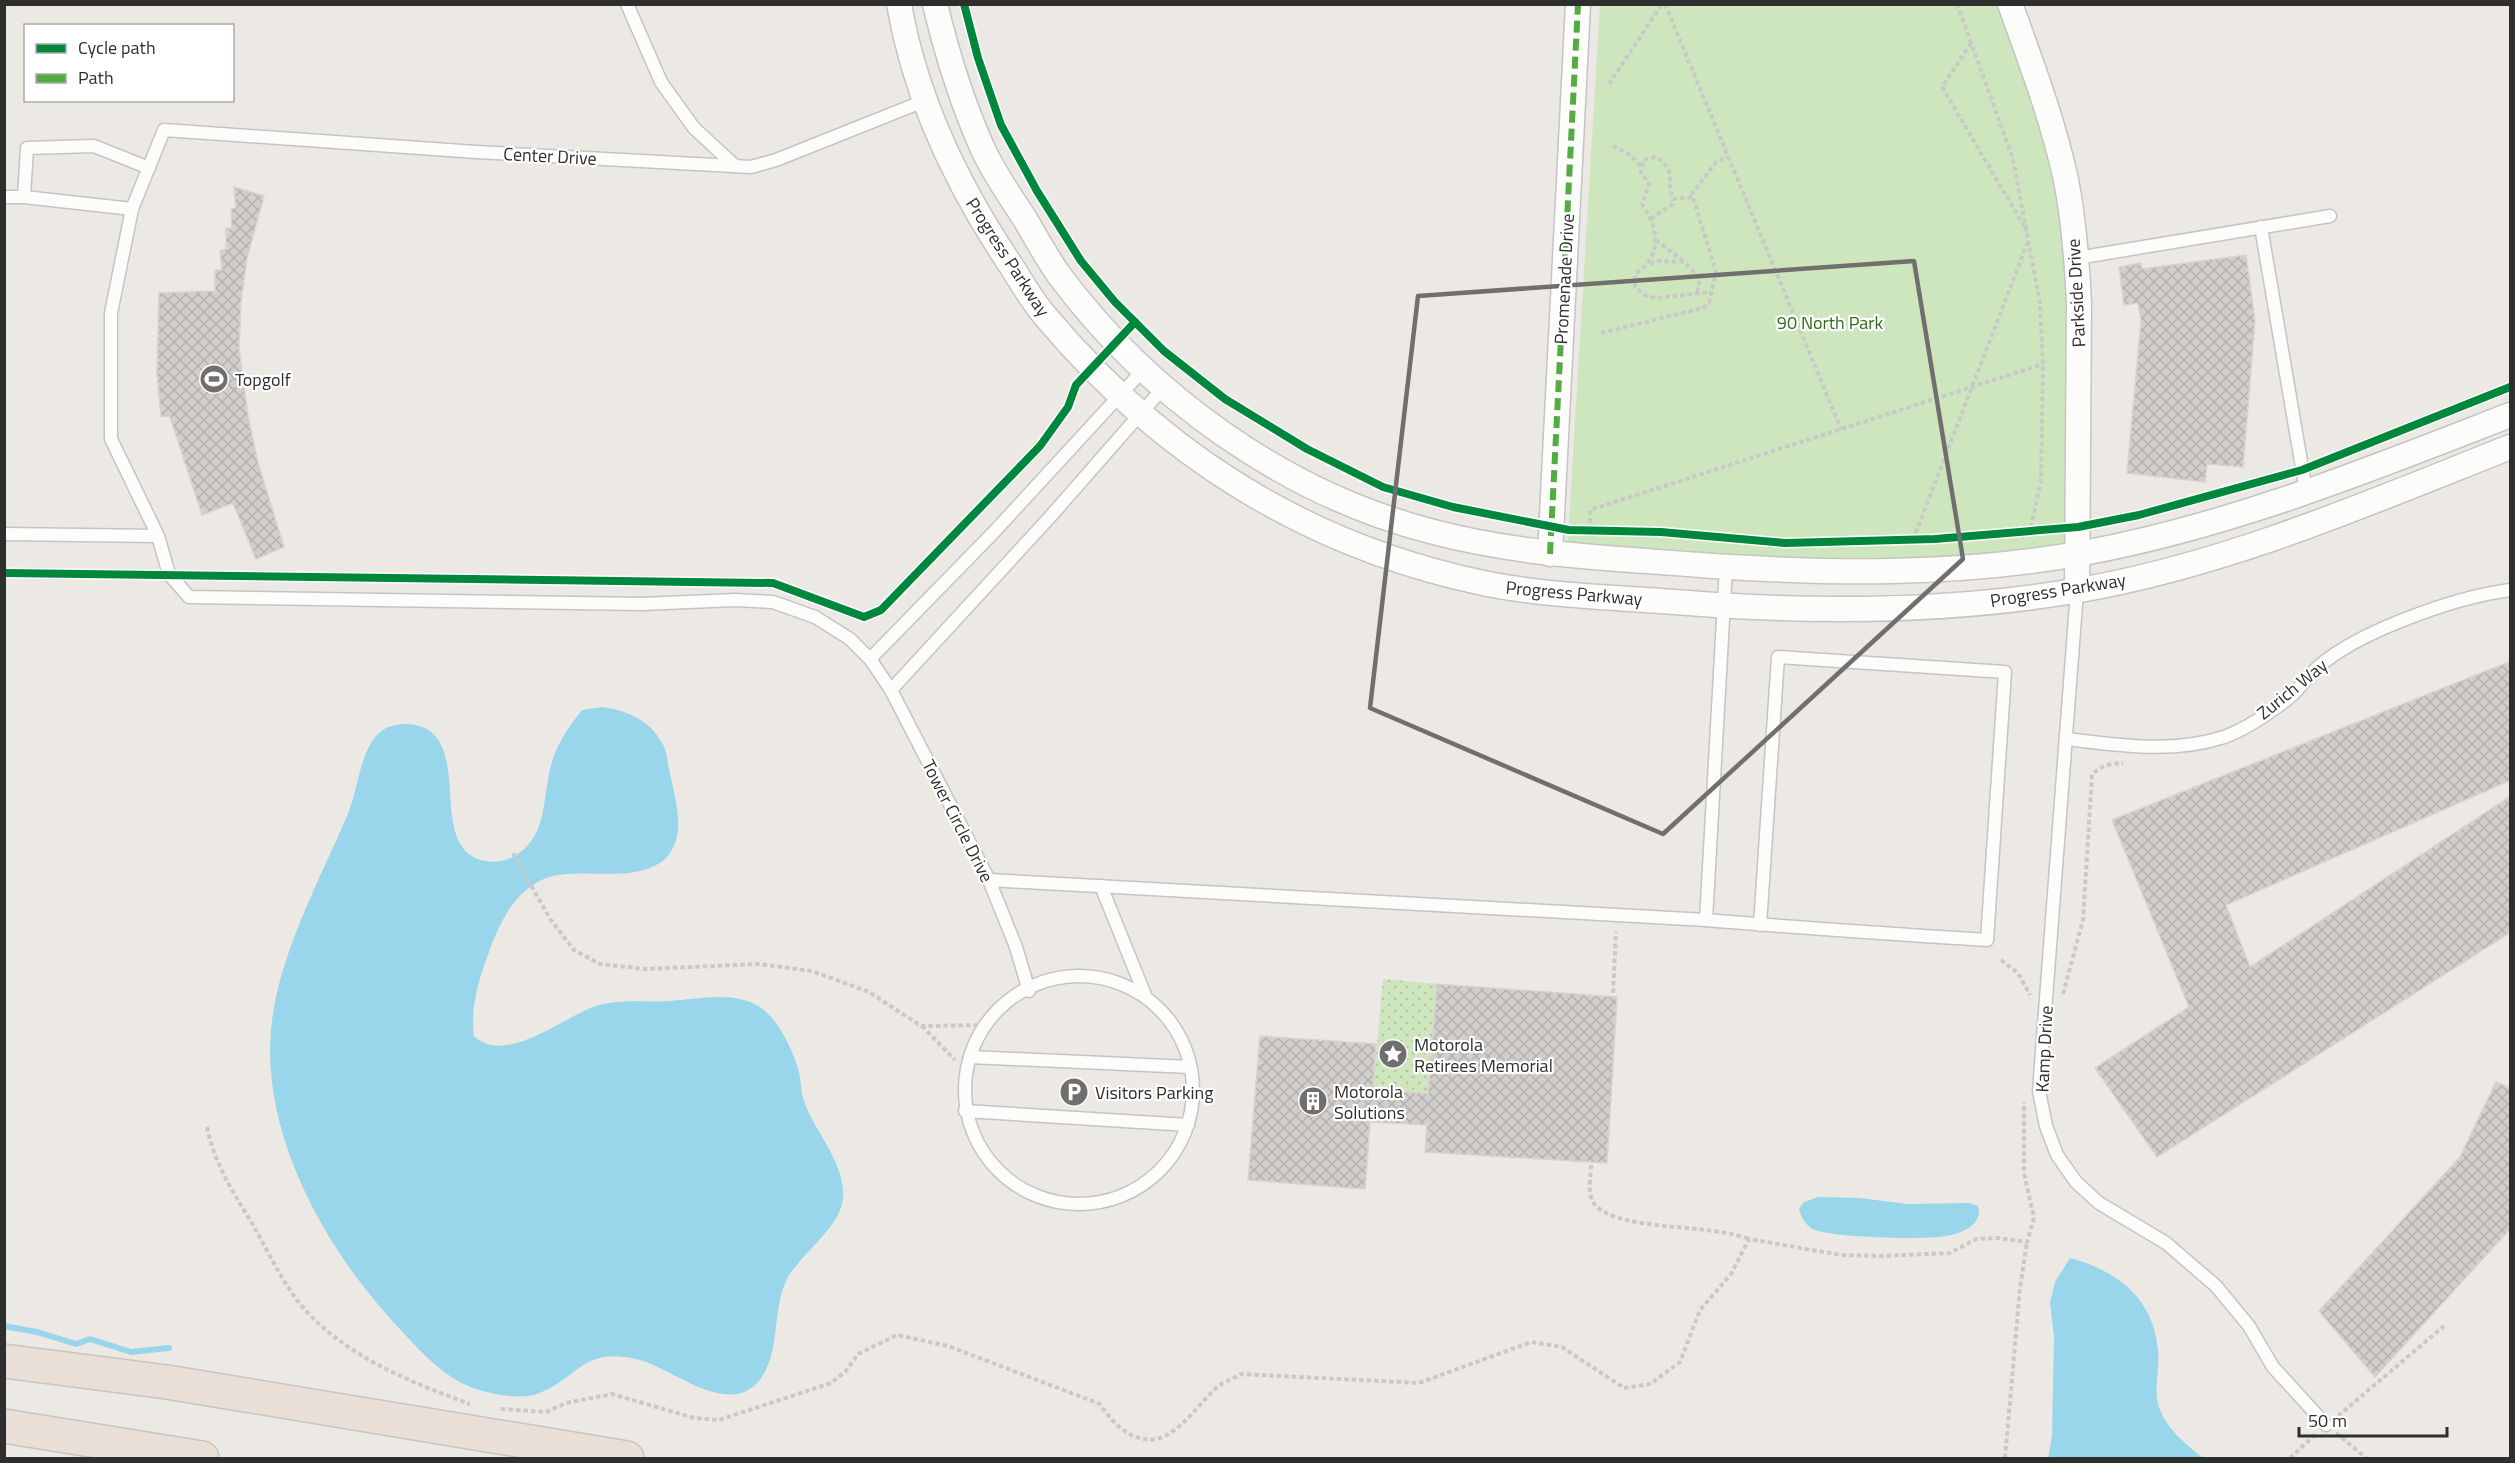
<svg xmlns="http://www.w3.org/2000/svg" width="2515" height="1463" font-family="'Titillium Web',sans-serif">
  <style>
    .grass { fill: url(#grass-dots) }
    .park { fill: #cee6be }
    .water { fill: #99d6ec }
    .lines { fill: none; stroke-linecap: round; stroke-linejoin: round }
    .stream { stroke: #99d6ec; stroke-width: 6 }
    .building { fill: url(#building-cross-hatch); stroke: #d7d4d0; stroke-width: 1.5 }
    .lane-casing { stroke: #c5c4c5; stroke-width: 15 }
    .street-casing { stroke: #c5c4c5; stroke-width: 27 }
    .highway-casing { stroke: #c6c5c4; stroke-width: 36 }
    .path { stroke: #c9c9c8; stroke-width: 4; stroke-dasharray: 4.5 3; stroke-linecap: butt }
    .lane { stroke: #fcfcfb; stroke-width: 12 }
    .street { stroke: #fcfcfb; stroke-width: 24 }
    .highway { stroke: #eadfd6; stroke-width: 33 }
    .quiet { stroke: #54ab44; stroke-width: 6; stroke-dasharray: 12 6; stroke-linecap: butt }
    .cycleway-casing { stroke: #fff; stroke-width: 11 }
    .cycleway { stroke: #00873e; stroke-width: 8 }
    .marked { fill: none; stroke: #706f6e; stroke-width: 4.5; stroke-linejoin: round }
    .labels { text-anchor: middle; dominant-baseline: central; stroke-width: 4.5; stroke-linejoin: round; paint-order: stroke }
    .street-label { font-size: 18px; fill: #2e2e2e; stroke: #fff }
    .park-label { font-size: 18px; fill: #2c6e1b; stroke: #fff }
    .poi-label { font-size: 18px; fill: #2e2e2e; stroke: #fff; text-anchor: start }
  </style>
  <defs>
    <pattern id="grass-dots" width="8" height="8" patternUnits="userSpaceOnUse" patternTransform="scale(1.5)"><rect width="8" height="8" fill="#cee6be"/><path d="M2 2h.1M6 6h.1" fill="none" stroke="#b1c6a4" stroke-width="1.8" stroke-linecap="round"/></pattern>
    <pattern id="building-cross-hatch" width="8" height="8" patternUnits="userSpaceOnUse" patternTransform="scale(1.5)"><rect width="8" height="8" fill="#d1cecb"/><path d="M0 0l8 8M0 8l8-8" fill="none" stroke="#b4b1af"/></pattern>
  </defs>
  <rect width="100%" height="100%" fill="#ece8e4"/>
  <path class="grass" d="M1383 979 1437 984 1428 1094 1373 1089Z"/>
  <path class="park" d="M1600 5H2010L2066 180 2078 554 1901 571 1567 555Z"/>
  <g class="water">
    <path d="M602 707C626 710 650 720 662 743 667 750 667 760 669 769 674 796 688 833 667 857 660 865 646 870 635 872 612 876 589 872 567 874 523 876 502 915 489 952 479 979 470 1007 474 1036 505 1066 562 1018 593 1007 619 998 643 1003 669 1001 704 999 746 987 772 1018 785 1034 796 1057 800 1077 801 1084 801 1091 803 1098 813 1131 846 1162 843 1199 840 1223 815 1243 800 1261 796 1267 790 1272 787 1279 771 1310 782 1356 757 1383 725 1417 670 1366 636 1359 581 1347 580 1378 537 1394 520 1400 490 1394 473 1388 442 1376 419 1350 397 1326 325 1249 258 1131 272 1021 280 953 320 879 347 816 358 791 359 755 377 735 385 726 397 724 407 724 481 728 421 848 485 861 495 863 507 861 516 855 551 834 541 789 554 756 560 739 571 724 582 710Z"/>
    <path d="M1818 1197 1860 1198 1907 1204 1970 1203 1978 1206C1984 1224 1961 1234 1946 1236 1926 1240 1825 1238 1811 1228 1804 1223 1801 1216 1799 1209L1804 1202Z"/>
    <path d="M2070 1258C2118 1271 2154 1299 2158 1351 2160 1368 2153 1390 2159 1407 2167 1430 2185 1443 2203 1458H2048L2052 1436 2054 1336 2050 1303 2055 1282Z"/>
  </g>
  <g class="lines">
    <path class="stream" d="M4 1326 37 1332 76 1344 90 1339 131 1352 169 1348"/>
  </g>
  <g class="building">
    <path d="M234 187 264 196 247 258 241 302 239 348 248 416 258 463 284 547 256 559 233 503 202 515 170 417 161 416 157 374 159 293 215 291V270H222L220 251 226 249V228L232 229 231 209 236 208Z"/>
    <path d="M2246 255 2255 320 2243 467 2207 464 2205 482 2127 473 2141 321 2138 303 2124 305 2119 267 2141 263 2142 269Z"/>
    <path d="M2511 661V780L2226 905 2250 967 2511 796V932L2157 1157 2095 1068 2189 1007 2112 820Z"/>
    <path d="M1437 984 1617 997 1607 1163 1425 1152 1427 1125 1370 1122 1365 1189 1248 1180 1260 1036 1376 1044 1373 1089 1428 1094Z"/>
    <path d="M2496 1082 2511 1088V1228L2375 1377 2319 1311 2460 1157Z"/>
  </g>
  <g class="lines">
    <g class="lane-casing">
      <g id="lane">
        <path d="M627 4 661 82 694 128 735 166"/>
        <path d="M924 101 776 160 751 167 476 152 164 130 132 209 111 313V439L158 536 169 574 189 597 642 604 735 600 773 602 815 617 850 639 870 659 891 690 989 880 1016 947 1029 991"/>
        <path d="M4 197H24L27 148 94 146 149 168"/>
        <path d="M24 197 132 209"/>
        <path d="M2261 227 2306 491"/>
        <path d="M2077 258 2330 216"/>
        <path d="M4 534 158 536"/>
        <path d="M2077 591 2039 1091 2046 1126 2057 1155 2076 1182 2099 1203 2166 1243 2216 1286 2249 1326 2273 1367 2326 1425"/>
        <path d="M870 659 993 533 1144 369"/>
        <path d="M891 690 1050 517 1163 388"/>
        <path d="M2066 739C2119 745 2172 754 2224 737 2246 729 2271 712 2290 697 2300 688 2308 676 2318 667 2359 631 2456 597 2510 590"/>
        <path d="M989 880 1706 920C1800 928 1893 934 1987 940L2005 672 1778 657 1760 925"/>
        <path d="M1101 886 1145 995"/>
        <path d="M1706 920 1726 567"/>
        <circle cx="1079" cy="1090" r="114"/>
        <path d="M970 1057 1190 1067"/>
        <path d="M965 1111 1188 1125"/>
      </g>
    </g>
    <g class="street-casing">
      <g id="street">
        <path d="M899 4C915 97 956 183 1008 261 1020 279 1031 300 1046 317 1161 454 1307 546 1483 583 1546 596 1612 597 1675 602 1810 613 1947 613 2080 590 2229 564 2371 502 2510 447"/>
        <path d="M935 4C947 54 961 100 982 147 993 172 1010 196 1025 219 1036 238 1047 258 1059 275 1149 396 1284 493 1430 531 1519 555 1609 558 1700 565 1827 574 1957 576 2083 553 2231 526 2371 469 2510 415"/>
        <path d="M2010 4C2031 62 2053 120 2066 180 2074 220 2077 262 2079 303L2077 591"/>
        <path d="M1550 554 1578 4"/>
      </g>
    </g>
    <g class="highway-casing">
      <g id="highway">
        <path d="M4 1361 167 1382 627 1458"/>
        <path d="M4 1426 202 1458"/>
      </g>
    </g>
    <g class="path">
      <path d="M1665 4 1841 429"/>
      <path d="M1957 4 2013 159 2040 303 2043 364 2041 481 2030 531"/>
      <path d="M1971 43 1942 87 2027 231"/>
      <path d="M1609 84 1662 4"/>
      <path d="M1613 146 1629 154 1641 166"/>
      <path d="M1692 197 1673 199C1665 179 1679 173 1656 157L1643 160 1641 173 1649 183 1642 204C1659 230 1663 255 1635 274V286L1644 295 1656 298 1711 292"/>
      <path d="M1651 219 1673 204V199"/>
      <path d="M1656 240 1683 261"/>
      <path d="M1650 264 1656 261 1684 262 1700 278 1697 294"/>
      <path d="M1601 333 1703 308 1709 303 1716 272 1692 194 1716 162 1728 157"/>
      <path d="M1590 530V510L2043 364"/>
      <path d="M1913 540 2029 239"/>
      <path d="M513 853 550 919 574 950 600 964 645 969 759 964 812 971 869 992 921 1026 987 1025"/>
      <path d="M2001 960 2018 973 2030 995"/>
      <path d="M1613 993 1616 932"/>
      <path d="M2063 994 2083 920 2092 775C2099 766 2112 763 2123 763"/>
      <path d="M922 1026 955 1060"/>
      <path d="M207 1127C214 1163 234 1194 253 1225 267 1250 280 1277 297 1300 338 1353 409 1382 470 1404"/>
      <path d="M1591 1165C1591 1178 1586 1196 1596 1206 1623 1232 1709 1223 1749 1239"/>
      <path d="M501 1409 546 1412 566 1403 612 1394 694 1418 719 1420 831 1383 846 1371 858 1354 897 1335 948 1346 1100 1404C1116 1429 1144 1453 1173 1431 1189 1420 1201 1402 1216 1388 1223 1382 1233 1379 1241 1374L1419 1383 1531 1342 1562 1347 1624 1388 1650 1384 1680 1362 1700 1310 1731 1274 1749 1239 1841 1255 1880 1256 1950 1253 1976 1239 1998 1238 2027 1242 2034 1218 2024 1173V1102"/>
      <path d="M2338 1416 2444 1326"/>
      <path d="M2336 1433 2366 1458"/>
      <path d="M2005 1458 2020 1288 2027 1242"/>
      <path d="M2290 1458 2316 1434"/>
    </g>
    <use href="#lane" class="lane"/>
    <use href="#street" class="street"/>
    <use href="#highway" class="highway"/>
    <path class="quiet" d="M1550 554 1578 4"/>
    <g class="cycleway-casing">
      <g id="cycleway">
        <path d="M964 4 978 58 1001 125 1037 191 1081 261 1115 302 1164 351 1225 399 1307 449 1383 487 1453 507 1569 530 1661 532 1785 543 1935 539 2078 527 2139 515 2302 470 2510 387"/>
        <path d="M4 573 773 583 864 617 881 610 1040 446 1068 407 1076 385 1135 322"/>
      </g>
    </g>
    <use href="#cycleway" class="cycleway"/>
  </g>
  <path class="marked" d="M1914 261 1963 559 1663 834 1370 708 1418 296Z"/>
  <defs>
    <g id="stadium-disc" transform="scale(1.5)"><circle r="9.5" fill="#706f6e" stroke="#fff"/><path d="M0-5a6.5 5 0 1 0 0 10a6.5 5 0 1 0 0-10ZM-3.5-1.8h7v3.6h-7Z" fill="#fff"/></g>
    <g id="sight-disc" transform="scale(1.5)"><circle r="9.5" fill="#706f6e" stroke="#fff"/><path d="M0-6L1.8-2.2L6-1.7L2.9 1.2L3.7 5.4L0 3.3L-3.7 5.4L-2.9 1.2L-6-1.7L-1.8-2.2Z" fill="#fff"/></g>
    <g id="parking-disc" transform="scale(1.5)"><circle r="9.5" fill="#706f6e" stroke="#fff"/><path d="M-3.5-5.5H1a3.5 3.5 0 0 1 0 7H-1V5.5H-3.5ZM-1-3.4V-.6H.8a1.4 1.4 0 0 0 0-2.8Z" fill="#fff"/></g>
    <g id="building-disc" transform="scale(1.5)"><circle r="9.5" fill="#706f6e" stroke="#fff"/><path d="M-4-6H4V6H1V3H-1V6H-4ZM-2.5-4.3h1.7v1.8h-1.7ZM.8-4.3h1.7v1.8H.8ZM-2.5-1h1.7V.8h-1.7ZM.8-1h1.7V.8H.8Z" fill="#fff"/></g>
  </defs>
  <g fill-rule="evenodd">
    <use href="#stadium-disc" x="214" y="379"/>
    <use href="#sight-disc" x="1393" y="1054"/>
    <use href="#parking-disc" x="1074" y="1092"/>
    <use href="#building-disc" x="1313" y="1101"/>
  </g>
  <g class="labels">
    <g class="street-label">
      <text transform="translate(550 156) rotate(3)">Center Drive</text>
      <text transform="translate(1008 257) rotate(57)">Progress Parkway</text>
      <text transform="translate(1564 279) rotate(-87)">Promenade Drive</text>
      <text transform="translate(2076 293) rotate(-93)">Parkside Drive</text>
      <text transform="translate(2058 590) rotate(-9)">Progress Parkway</text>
      <text transform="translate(1574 593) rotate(5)">Progress Parkway</text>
      <text transform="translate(2292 689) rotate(-39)">Zurich Way</text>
      <text transform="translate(958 821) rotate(63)">Tower Circle Drive</text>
      <text transform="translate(2044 1049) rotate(-87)">Kamp Drive</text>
    </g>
    <g class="park-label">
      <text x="1830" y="322">90 North Park</text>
    </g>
    <g class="poi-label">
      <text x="235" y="379">Topgolf</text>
      <text x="1414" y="1044">Motorola<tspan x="1414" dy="21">Retirees Memorial</tspan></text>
      <text x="1334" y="1091">Motorola<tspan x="1334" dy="21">Solutions</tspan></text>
      <text x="1095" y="1092">Visitors Parking</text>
    </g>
  </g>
  <rect width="2515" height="1463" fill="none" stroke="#2e2e2e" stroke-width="12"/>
  <rect x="24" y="24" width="210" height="78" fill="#ffffff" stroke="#ababab" stroke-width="1.5"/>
  <rect x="36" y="44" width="30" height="9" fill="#00873e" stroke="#ababab" stroke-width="1.5"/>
  <text x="78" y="54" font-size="18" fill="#2e2e2e">Cycle path</text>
  <rect x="36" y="74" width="30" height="9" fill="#54ab44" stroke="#ababab" stroke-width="1.5"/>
  <text x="78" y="84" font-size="18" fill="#2e2e2e">Path</text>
  <path d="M2299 1427v9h148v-9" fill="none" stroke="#2e2e2e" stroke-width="3"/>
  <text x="2308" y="1427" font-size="18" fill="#2e2e2e" stroke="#ffffff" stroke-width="4.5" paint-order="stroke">50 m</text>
</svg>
